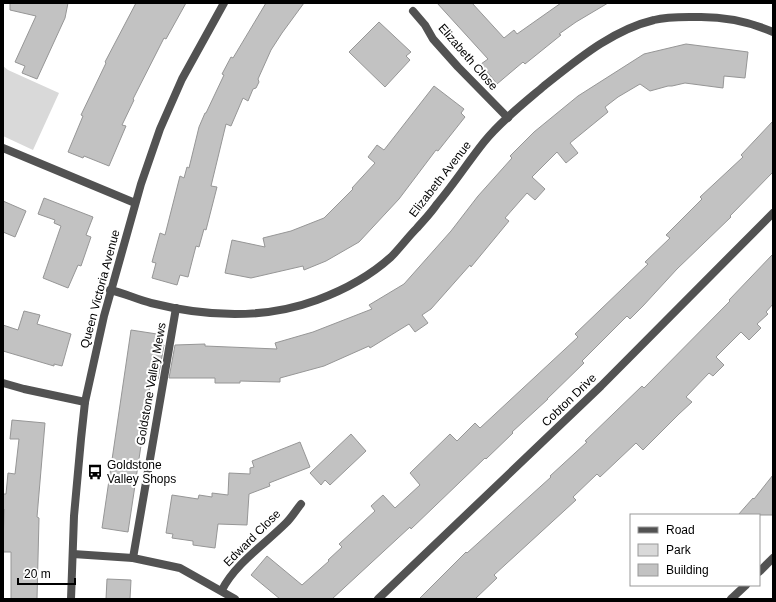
<svg xmlns="http://www.w3.org/2000/svg" width="776" height="602" font-family="Helvetica,sans-serif">
  <style>
    .green { fill: #d9d9d9 }
    .building { fill: #c2c2c2; stroke: #969696 }
    .lines { fill: none; stroke-linecap: round; stroke-linejoin: round }
    .street { stroke: #525252; stroke-width: 8 }
    .labels { text-anchor: middle; dominant-baseline: central; stroke-width: 4; stroke-linejoin: round; paint-order: stroke }
    .street-label { font-size: 12px; fill: #000; stroke: #fff }
    .poi-label { font-size: 12px; fill: #000; stroke: #fff; text-anchor: start }
  </style>
  <rect width="100%" height="100%" fill="#fff"/>
  <path class="green" d="M3 66 8 70 59 93 33 150 3 136Z"/>
  <g class="building">
    <path d="M10 3H68L65 18 37 79 22 73 25 66 15 62 36 16 10 10Z"/>
    <path d="M136 3H186L166 39 164 38 133 99 134 100 122 125 126 126 109 166 84 156 83 158 68 152 83 116 81 115 106 63 105 62Z"/>
    <path d="M266 3H304L282 33 271 50 258 79 259 82 256 88 253 89 248 101 243 98 231 126 226 124 211 186 217 187 206 230 204 229 199 247 196 246 188 277 180 275 177 285 152 278 156 263 152 262 160 233 165 235 180 176 184 178 187 167 189 168 199 127 205 113H206L224 75 222 74 231 57 233 58Z"/>
    <path d="M437 3H472L504 38 514 30 517 34 561 3H608L576 22 559 34 561 35 525 64 523 62 497 84 481 64 488 59Z"/>
    <path d="M379 22 411 52 406 56 410 60 385 87 349 52Z"/>
    <path d="M686 44 748 52 745 78 724 76 723 88 685 83 672 86H668L650 91 640 84 618 97 605 107 608 112 570 143 578 153 566 163 557 152 532 177 545 189 535 200 527 193 505 218 509 221 471 267 470 265 431 309 422 315 428 323 415 332 409 324 370 348 369 346 324 366 280 378V382L240 381V383H215V378H169L175 345 205 344V346L277 349 275 343 313 332 372 309 369 305 404 284 451 231 478 196 512 158 510 156 534 132 578 96 644 54Z"/>
    <path d="M434 86 464 109 461 113 465 117 438 151 436 150 399 199 359 242 326 261 304 270 303 266 251 278 225 273 232 240 265 247 263 238 291 231 324 218 353 189 352 188 375 163 368 157 377 145 384 150Z"/>
    <path d="M773 121V172L730 216 731 217 677 269 643 306 630 319 627 316 582 361 584 363 547 399H548L512 432 513 433 486 459 485 458 411 529 410 527 332 599H280L251 575 267 556 302 585 329 561 328 560 342 547 339 544 375 511 371 506 383 495 395 508 420 485 410 473 450 434 457 441 475 423 480 428 578 337 575 334 648 264 645 262 670 238 666 235 702 199 700 197 743 157 741 155Z"/>
    <path d="M44 198 93 217 86 235 91 237 81 266 78 265 68 288 43 278 61 226 54 223 55 220 38 214Z"/>
    <path d="M3 201 26 211 15 237 3 232Z"/>
    <path d="M773 254V304L766 312 768 314 757 324 761 328 749 340 741 332 716 357 724 365 713 376 709 373 686 397 692 402 679 414 643 450 636 443 600 477 597 474 573 497 576 500 494 575 497 578 475 599H419L466 552 467 553 551 477 550 476 587 442 585 441 642 386 644 388 730 301 729 300Z"/>
    <path d="M24 311 40 315 37 324 71 334 62 366 54 364V366L3 351V325L18 330Z"/>
    <path d="M131 330 157 334 155 346 164 345 158 379H151L128 532 102 528Z"/>
    <path d="M12 420 45 423 37 517 39 518 37 599H11V552H3L4 509H3V494H6L8 473 15 474 19 439H10Z"/>
    <path d="M351 434 366 451 330 485 325 480 321 485 310 473Z"/>
    <path d="M300 442 310 467 269 483 270 486 249 494 247 525 218 524 215 548 193 545V541L172 538 173 534 166 533 172 495 198 499 199 495 212 497V493L228 495 229 473 250 474V468L254 467 252 461Z"/>
    <path d="M773 475V515H738L753 498 754 499Z"/>
    <path d="M107 579 131 580 130 599H106Z"/>
  </g>
  <g class="lines">
    <g class="street">
      <path d="M413 11 425 25 433 39 458 67 508 118"/>
      <path d="M3 148 135 203"/>
      <path d="M110 290C124 293 138 300 151 303 207 317 263 320 317 300 344 290 370 276 391 257 400 248 408 237 417 228 424 220 431 213 437 204 454 184 468 162 484 142 501 121 524 103 544 86 577 60 612 30 654 20 669 16 686 17 701 17 726 17 750 22 773 32"/>
      <path d="M3 383 24 389 85 402"/>
      <path d="M73 554 133 558 180 568 235 599"/>
      <path d="M133 558 176 308"/>
      <path d="M759 572 773 558"/>
      <path d="M222 590C235 564 265 544 286 523 292 517 296 510 301 504"/>
      <path d="M71 599 74 516 81 439 85 402 104 316 141 184 160 129 182 79 224 3"/>
      <path d="M378 599 601 386 773 213"/>
      <path d="M731 599 746 585"/>
    </g>
  </g>
  <defs>
    <g id="bus-bare" transform="scale(1.2)"><path d="M-5-6H5V4H4V6H2V4H-2V6H-4V4H-5ZM-3.5-4V0h7V-4ZM-3.5 1.2v1.5H-2V1.2ZM2 1.2v1.5H3.5V1.2Z" fill="#000" stroke="#fff" stroke-width="2.5" paint-order="stroke"/></g>
  </defs>
  <g fill-rule="evenodd">
    <use href="#bus-bare" x="95" y="472"/>
  </g>
  <g class="labels">
    <g class="street-label">
      <text transform="translate(468 57) rotate(49)">Elizabeth Close</text>
      <text transform="translate(440 179) rotate(-52)">Elizabeth Avenue</text>
      <text transform="translate(100 289) rotate(-75)">Queen Victoria Avenue</text>
      <text transform="translate(151 384) rotate(-80)">Goldstone Valley Mews</text>
      <text transform="translate(569 400) rotate(-44)">Cobton Drive</text>
      <text transform="translate(252 538) rotate(-45)">Edward Close</text>
    </g>
    <g class="poi-label">
      <text x="107" y="465">Goldstone<tspan x="107" dy="14">Valley Shops</tspan></text>
    </g>
  </g>
  <rect width="776" height="602" fill="none" stroke="#000000" stroke-width="8"/>
  <rect x="630" y="514" width="130" height="72" fill="#ffffff" stroke="#999999"/>
  <rect x="638" y="527" width="20" height="6" fill="#525252" stroke="#999999"/>
  <text x="666" y="534" font-size="12" fill="#000000">Road</text>
  <rect x="638" y="544" width="20" height="12" fill="#d9d9d9" stroke="#999999"/>
  <text x="666" y="554" font-size="12" fill="#000000">Park</text>
  <rect x="638" y="564" width="20" height="12" fill="#c2c2c2" stroke="#999999"/>
  <text x="666" y="574" font-size="12" fill="#000000">Building</text>
  <path d="M18 578v6h57v-6" fill="none" stroke="#000000" stroke-width="2"/>
  <text x="24" y="578" font-size="12" fill="#000000" stroke="#ffffff" stroke-width="3" paint-order="stroke">20 m</text>
</svg>
